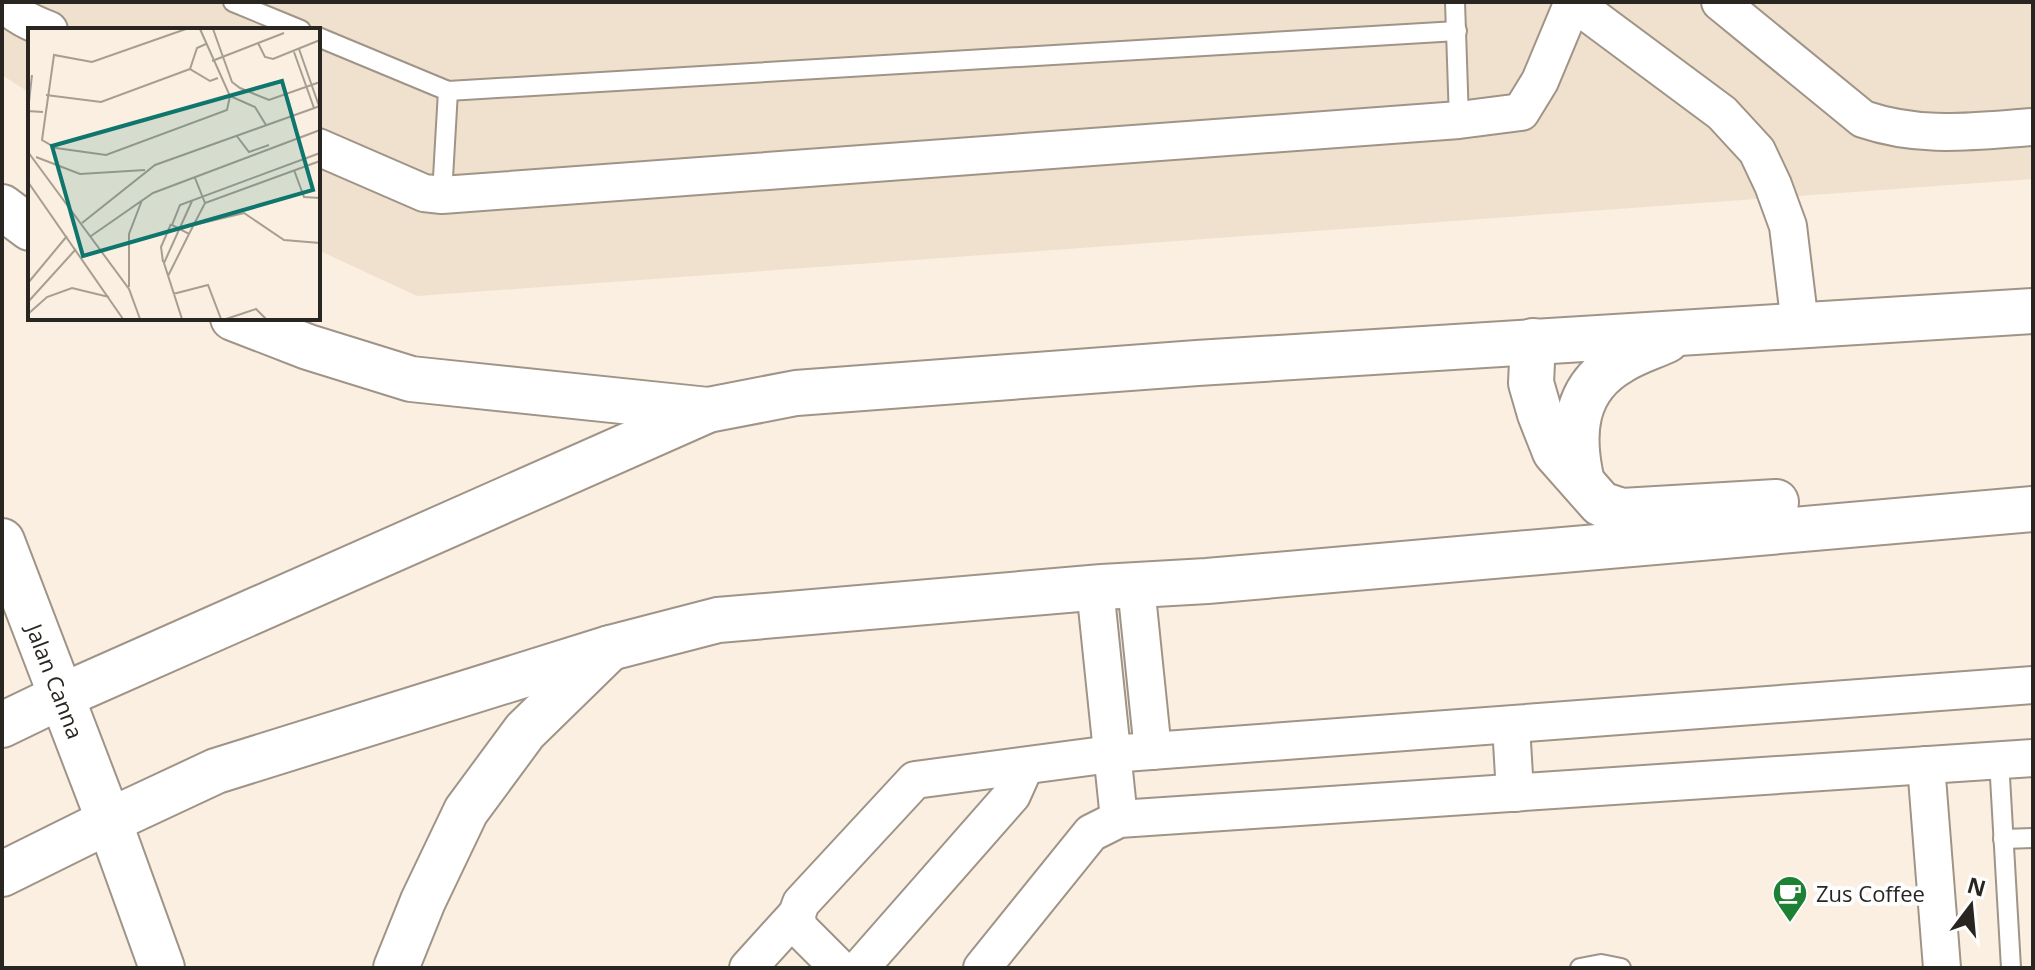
<svg xmlns="http://www.w3.org/2000/svg" width="2035" height="970" font-family="'Open Sans',sans-serif">
  <style>
    .commercial { fill: #efe1cd }
    .lines { fill: none; stroke-linecap: round; stroke-linejoin: round }
    .service-casing { stroke: #9f9487; stroke-width: 22 }
    .minor-casing { stroke: #9f9487; stroke-width: 40 }
    .tertiary-casing { stroke: #9f9487; stroke-width: 48 }
    .trunk-casing { stroke: #9f9487; stroke-width: 48 }
    .service { stroke: #fff; stroke-width: 18 }
    .minor { stroke: #fff; stroke-width: 36 }
    .tertiary { stroke: #fff; stroke-width: 44 }
    .trunk { stroke: #fff; stroke-width: 44 }
    .labels { text-anchor: middle; dominant-baseline: central; stroke-width: 8; stroke-linejoin: round; paint-order: stroke }
    .street-label { font-size: 22px; fill: #292520; stroke: #fefefe }
    .poi-label { font-size: 22px; fill: #292520; stroke: #fefefe; text-anchor: start }
    .inset-road { fill: none; stroke: #a69e93; stroke-width: 2 }
    .view { fill: #0f766e; fill-opacity: 0.15; stroke: #0f766e; stroke-width: 4 }
    .inset-edge { fill: none; stroke: #292520; stroke-width: 4 }
  </style>
  <rect width="100%" height="100%" fill="#faefe0"/>
  <path class="commercial" d="M2 2H2033V179L417 296 318 250V30H30V93L2 75Z"/>
  <g class="lines">
    <g class="service-casing">
      <g id="service">
        <path d="M233 2 301 30"/>
        <path d="M1455 2 1459 120"/>
        <path d="M318 37 448 91 1457 31"/>
        <path d="M442 195 448 91"/>
        <path d="M1999 760 2011 968"/>
        <path d="M2003 839 2033 838"/>
        <path d="M1580 968 1601 964 1621 968"/>
      </g>
    </g>
    <g class="minor-casing">
      <g id="minor">
        <path d="M3 2C15 16 32 23 49 30"/>
        <path d="M1720 2 1863 119C1922 139 1973 131 2033 127"/>
        <path d="M1574 3 1722 113 1757 151 1773 185 1788 226 1800 325"/>
        <path d="M318 147 424 193 442 195 1459 120 1521 112 1540 81 1573 2"/>
        <path d="M1136 586 1153 751"/>
        <path d="M1095 588 1119 819"/>
        <path d="M1511 725 1515 793"/>
        <path d="M1926 765 1942 968"/>
        <path d="M748 968 797 914"/>
        <path d="M839 968 798 927 797 914 801 903 915 780 1111 754 2033 685"/>
        <path d="M860 968 1012 795 1025 766"/>
        <path d="M982 968 1091 833 1119 819 2033 758"/>
      </g>
    </g>
    <g class="tertiary-casing">
      <g id="tertiary">
        <path d="M1533 341 1531 383 1540 414 1555 452 1601 504 1622 511 1776 502"/>
        <path d="M1582 482C1571 435 1573 388 1621 361 1635 352 1652 347 1667 340"/>
        <path d="M62 696 708 410 796 393 1197 363 2033 311"/>
        <path d="M109 821 216 771 610 648 718 620 1102 587 1207 581 2033 509"/>
      </g>
    </g>
    <g class="trunk-casing">
      <g id="trunk">
        <path d="M2 207 30 228"/>
        <path d="M233 318 308 347 411 379 708 410"/>
        <path id="s1" d="M2 541 109 821 162 968"/>
        <path d="M2 725 62 696"/>
        <path d="M2 874 109 821"/>
        <path d="M396 968 423 901 466 811 525 731 610 648"/>
      </g>
    </g>
    <use href="#service" class="service"/>
    <use href="#minor" class="minor"/>
    <use href="#tertiary" class="tertiary"/>
    <use href="#trunk" class="trunk"/>
  </g>
  <defs>
    <g id="cafe-pin" transform="scale(1.8)"><path d="M0 17L-7.5 6A9.5 9.5 0 1 1 7.5 6Z" fill="#1e8032" stroke="#fefefe"/><path d="M-5.5-4.5H6V0H3Q3 3.5 0 3.5H-2.5Q-5.5 3.5-5.5 0ZM3-3.2v2h1.7v-2ZM-6 4.5H4V6H-6Z" fill="#fff"/></g>
  </defs>
  <g fill-rule="evenodd">
    <use href="#cafe-pin" x="1790" y="893"/>
  </g>
  <g class="labels">
    <g class="street-label">
      <text stroke="none"><textPath href="#s1" startOffset="150">Jalan Canna</textPath></text>
    </g>
    <g class="poi-label">
      <text x="1816" y="893">Zus Coffee</text>
    </g>
  </g>
  <g transform="translate(28 28)">
    <rect width="292" height="292" fill="#faefe0"/>
    <path class="inset-road" d="M158 1 64 34 26 27 14 112 28 120 78 127 199 82 202 68 172 1M185 1 204 54 212 60 241 72 292 54M230 15 237 29 245 31 292 12M178 16 169 20 162 41 182 53 190 50M271 21 291 78M266 24 286 80M184 33 256 5M4 47 0 83 15 84M18 67 73 74 162 41M202 68 227 79 238 97M208 107 221 124 241 117M0 124 101 261 112 291M292 125 152 177 144 197 161 206 177 175 292 133M8 129 52 146 117 142M266 142 276 169 292 170M167 150 177 175M0 154 95 291M54 195 127 137 292 78M166 197 216 185 256 212 292 215M63 208 125 165 292 102M135 234 133 219 143 196M140 248 161 206M0 255 39 208M101 259V206L114 172M145 266 180 257 193 291M0 274 48 221M0 286 19 269 44 260 81 269M154 291 136 235 164 173M198 291 228 281 238 291"/>
    <path class="view" d="M254 53 285 162 55 228 24 118Z"/>
    <rect width="292" height="292" class="inset-edge"/>
  </g>
  <rect width="2035" height="970" fill="none" stroke="#292520" stroke-width="8"/>
  <g transform="translate(1971 906) rotate(16)" stroke="#fefefe" stroke-width="6" paint-order="stroke">
  <path d="M0-6L14 30L0 20L-14 30Z" fill="#292520"/>
  <text y="-12" font-size="22" font-weight="bold" text-anchor="middle" fill="#292520">N</text>
  </g>
</svg>
